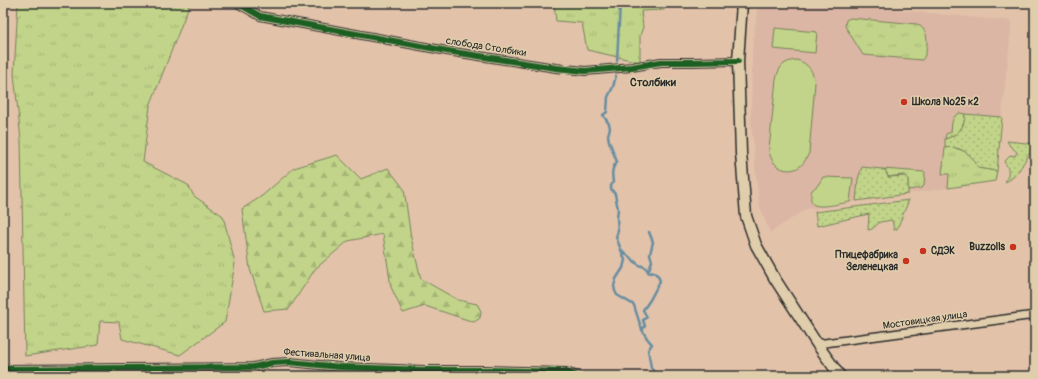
<svg xmlns="http://www.w3.org/2000/svg" width="1038" height="379" font-family="Pangolin,sans-serif">
  <style>
    .built { fill: #dcb6a4 }
    .grass { fill: url(#grass-tufts); stroke: #76805a }
    .forest { fill: url(#forest-firs); stroke: #76805a }
    .park { fill: url(#park-dots); stroke: #76805a }
    .pitch { fill: #c1d489; stroke: #76805a }
    .lines { fill: none; stroke-linecap: round; stroke-linejoin: round }
    .stream { stroke: #678da1; stroke-width: 2.5 }
    .street-casing { stroke: #2b2b2b; stroke-width: 10 }
    .secondary-casing { stroke: #2b2b2b; stroke-width: 13 }
    .street { stroke: #e0cdab; stroke-width: 7 }
    .secondary { stroke: #e0cdab; stroke-width: 10 }
    .cycleway-casing { stroke: #e0cdab; stroke-width: 8 }
    .cycleway { stroke: #1b5e20; stroke-width: 6 }
    .poi-dot { fill: #c8321e; stroke: #e0cdab; stroke-width: 1.5 }
    .labels { text-anchor: middle; dominant-baseline: central; stroke-width: 3; stroke-linejoin: round; paint-order: stroke }
    .street-label { font-size: 10px; fill: #2b2b2b; stroke: #e0cdab }
    .poi-label { font-size: 10px; font-weight: bold; fill: #2b2b2b; stroke: #e0cdab; text-anchor: start }
    .neighbourhood-label { font-size: 11px; font-weight: bold; fill: #2b2b2b; stroke: #e0cdab }
  </style>
  <defs>
    <pattern id="grass-tufts" width="24" height="20" patternUnits="userSpaceOnUse"><rect width="24" height="20" fill="#c1d489"/><path d="M3 7l-1-3M5 7V3M7 7l1-3M15 17l-1-3M17 17v-4M19 17l1-3" fill="none" stroke="#a6b676"/></pattern>
    <pattern id="forest-firs" width="22" height="20" patternUnits="userSpaceOnUse"><rect width="22" height="20" fill="#c1d489"/><path d="M5 1l3.5 6h-7zM16 11l3.5 6h-7z" fill="#a6b676"/></pattern>
    <pattern id="park-dots" width="8" height="8" patternUnits="userSpaceOnUse"><rect width="8" height="8" fill="#c1d489"/><path d="M2 2h.1M6 6h.1" fill="none" stroke="#a6b676" stroke-width="1.8" stroke-linecap="round"/></pattern>
  </defs>
  <rect width="100%" height="100%" fill="#e2c3aa"/>
  <filter id="ink" filterUnits="userSpaceOnUse"><feTurbulence type="fractalNoise" baseFrequency=".025" numOctaves="2"/><feDisplacementMap in="SourceGraphic" scale="8" xChannelSelector="R" yChannelSelector="G"/><feConvolveMatrix kernelMatrix="1 2 1 2 8 2 1 2 1" color-interpolation-filters="sRGB"/></filter>
  <g filter="url(#ink)">
    <path class="built" d="M758 3H826L1012 21 995 181 806 209 770 233 759 205 751 122 752 50Z"/>
    <g class="grass">
      <path d="M18 3H190L150 106 143 162 188 185 194 196 223 216 235 263 225 322 180 355 122 339 119 322 100 321 98 345 25 356 21 140 14 74Z"/>
      <path d="M554 3H664V10L641 11 643 27 640 36V62L587 50 582 23 556 21Z"/>
      <path d="M850 18 917 24C921 26 924 29 926 34 928 41 927 55 922 60L863 55 845 26 846 20Z"/>
      <path d="M960 113 965 114C965 128 958 135 945 139L946 134 951 132C952 124 951 116 960 113Z"/>
      <path d="M946 147C961 148 973 153 978 168L997 171 995 181 948 188 949 174H942L945 148Z"/>
      <path d="M882 169 925 172 924 186 921 188 908 190V179L903 175 887 177V173Z"/>
    </g>
    <g class="forest">
      <path d="M337 155 361 179 388 168 404 189 411 238 421 279 458 300 477 304 481 311 480 318 474 322 425 306 403 313 391 287 383 234 348 241 315 269 289 309 264 311 250 269 242 209 262 196 294 168Z"/>
      <path d="M814 374V376L701 375Z"/>
    </g>
    <g class="park">
      <path d="M965 114 1002 117 997 171 978 168C973 154 959 145 945 148V139C958 135 965 128 965 114Z"/>
      <path d="M1007 141 1035 144V147C1024 157 1020 177 1005 182 1009 175 1010 168 1004 162L1011 155 1015 156 1017 152 1010 146Z"/>
      <path d="M862 167 882 169 886 171 888 177 906 176 908 179V194L856 201 858 179Z"/>
      <path d="M909 200 897 229 894 230 892 220 880 222 872 229 868 230 869 214 817 226 815 212Z"/>
    </g>
    <g class="pitch">
      <path d="M775 28 817 32 815 53 773 49Z"/>
      <path d="M797 60C809 64 813 71 815 83L809 153C805 162 800 170 789 170 778 170 770 161 769 150 769 143 771 136 771 129 773 112 774 96 776 79 779 67 783 61 797 60Z"/>
      <path d="M823 177 853 178 850 202C842 203 816 210 812 203 810 200 811 193 812 190L818 185Z"/>
    </g>
    <g class="lines">
      <g class="stream">
        <path d="M617 61 620 3"/>
        <path d="M616 76 613 87 608 97 607 112 603 115 609 124 610 128 608 135 609 141 617 162C611 168 612 175 613 182L611 186V189L615 194 618 209 617 218 618 231 616 237 625 260 623 268 616 279 614 286 615 291 617 295 634 305C638 318 642 335 652 344L648 350 649 355 651 368 655 373 656 376"/>
        <path d="M621 250 639 265 645 267 648 271"/>
        <path d="M642 330 645 326 643 320 647 317 643 310 650 300 660 281 658 276 654 272 650 273 648 272 652 261 650 254 653 242 649 232"/>
      </g>
      <g class="street-casing">
        <g id="street">
          <path d="M237 3 260 16 447 51 556 68 585 71 632 67 661 62H693L738 61"/>
          <path d="M817 344 1035 315"/>
          <path d="M3 369 254 367 272 363 289 362 340 367 425 370H486L566 372 578 376"/>
          <path d="M254 376V367"/>
        </g>
      </g>
      <g class="secondary-casing">
        <path id="secondary" d="M742 3 738 61 741 153 746 216 756 245 775 279 817 344 840 376"/>
      </g>
      <use href="#street" class="street"/>
      <use href="#secondary" class="secondary"/>
      <g class="cycleway-casing">
        <g id="cycleway">
          <path d="M237 3 260 16 447 51 556 68 585 71 632 67 661 62H693L738 61"/>
          <path d="M3 369 254 367 272 363 289 362 340 367 425 370H486L566 372 578 376"/>
        </g>
      </g>
      <use href="#cycleway" class="cycleway"/>
    </g>
  </g>
  <g class="poi-dot">
    <circle cx="904" cy="102" r="4"/>
    <circle cx="1013" cy="247" r="4"/>
    <circle cx="923" cy="251" r="4"/>
    <circle cx="906" cy="261" r="4"/>
  </g>
  <g class="labels">
    <g class="street-label">
      <text transform="translate(486 47) rotate(9)">слобода Столбики</text>
      <text transform="translate(925 320) rotate(-8)">Мостовицкая улица</text>
      <text transform="translate(327 355) rotate(4)">Фестивальная улица</text>
    </g>
    <g class="poi-label">
      <text x="912" y="102">Школа №25 к2</text>
      <text x="1005" y="247" text-anchor="end">Buzzolls</text>
      <text x="931" y="251">СДЭК</text>
      <text x="898" y="255" text-anchor="end">Птицефабрика<tspan x="898" dy="12">Зеленецкая</tspan></text>
    </g>
    <g class="neighbourhood-label">
      <text x="653" y="82">Столбики</text>
    </g>
  </g>
  <rect width="1038" height="379" fill="none" stroke="#e0cdab" stroke-width="16"/>
  <rect x="8" y="8" width="1022" height="363" fill="none" stroke="#2b2b2b" stroke-width="1.5" filter="url(#ink)"/>
</svg>
